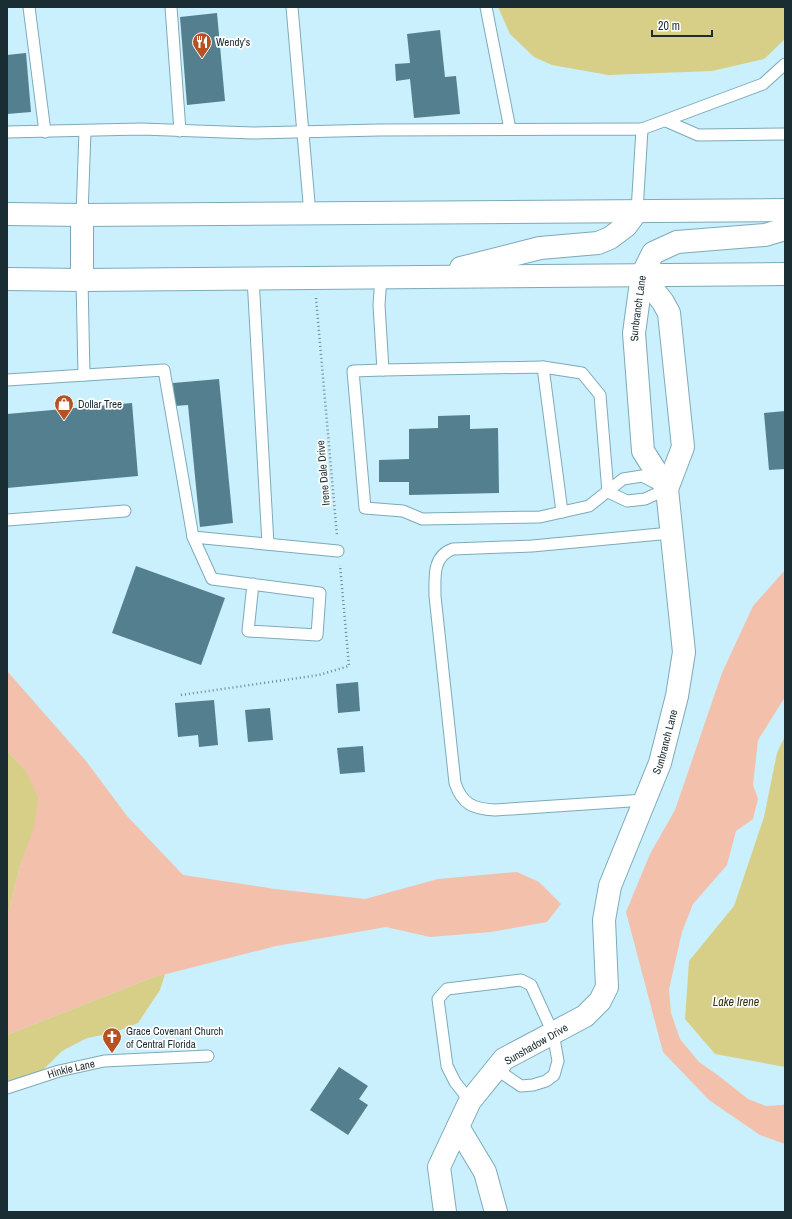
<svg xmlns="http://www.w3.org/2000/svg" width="792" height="1219" font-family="'Archivo Narrow',sans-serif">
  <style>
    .green { fill: #f3c0ac }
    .water { fill: #d7cf87 }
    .building { fill: #537f8f }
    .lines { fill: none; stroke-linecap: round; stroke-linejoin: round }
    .service-casing { stroke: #7daaba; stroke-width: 13 }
    .minor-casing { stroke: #7daaba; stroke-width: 24 }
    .primary-casing { stroke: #7daaba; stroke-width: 24 }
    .path { stroke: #6f8b94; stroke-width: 2.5; stroke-dasharray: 1 3; stroke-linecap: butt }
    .service { stroke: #fff; stroke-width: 11 }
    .minor { stroke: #fff; stroke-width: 22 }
    .primary { stroke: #fff; stroke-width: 22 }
    .labels { text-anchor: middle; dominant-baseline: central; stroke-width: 3.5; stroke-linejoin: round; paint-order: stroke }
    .poi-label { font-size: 11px; fill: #1a2d33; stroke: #fff; text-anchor: start }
    .street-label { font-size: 11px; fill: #1a2d33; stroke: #fff }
    .water-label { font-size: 12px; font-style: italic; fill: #353111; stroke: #fff }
  </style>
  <rect width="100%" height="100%" fill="#caeffd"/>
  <g class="green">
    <path d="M785 570V697L758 740 753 785 758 799 753 819 736 831 727 865 693 904 682 932 669 989 671 1013 680 1039 699 1062 719 1076 748 1099 766 1106 783 1105 785 1103V1144L760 1135 709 1100 663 1052 626 912 650 854 675 810 722 673 753 606Z"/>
    <path d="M7 671 86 761 127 816 183 875 275 889 365 899 438 879 517 872 539 882 561 904 547 922 491 932 430 937 386 927 276 946 151 978 7 1035V918L20 865 26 771 7 751Z"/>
  </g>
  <g class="water">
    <path d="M498 7H785V39L764 59 712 71 608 75 552 65 534 57 510 34Z"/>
    <path d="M785 736V1067L715 1054 685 1019 689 961 734 906 764 817 777 753Z"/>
    <path d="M7 751 26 771 38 798 34 827 20 865 7 918Z"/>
    <path d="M165 974 160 990 138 1023 113 1033 87 1038 62 1051 43 1070 18 1088 7 1091V1035L151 978Z"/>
  </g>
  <g class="building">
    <path d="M217 13 225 101 187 105 180 17Z"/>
    <path d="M440 30 445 77 456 76 460 114 414 118 410 79 396 81 395 64 410 63 407 34Z"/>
    <path d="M26 53 31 112 7 114V55Z"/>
    <path d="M219 379 233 523 200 527 188 405 175 406 173 383Z"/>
    <path d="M132 403 138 476 7 488V414Z"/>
    <path d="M785 411V469L769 470 764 413Z"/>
    <path d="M470 415V429L498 428 499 493 409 495V482H379V460L409 459V429L438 428V416Z"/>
    <path d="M136 566 225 598 201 665 112 633Z"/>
    <path d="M358 682 360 711 338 713 336 684Z"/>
    <path d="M214 700 218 745 199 747 198 735 178 737 175 703Z"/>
    <path d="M270 708 273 740 248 742 245 710Z"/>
    <path d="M363 746 365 772 340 774 337 748Z"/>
    <path d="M339 1067 368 1086 359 1099 368 1105 348 1135 310 1110Z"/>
  </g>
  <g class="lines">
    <g class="service-casing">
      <g id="service">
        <path d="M29 7 45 132"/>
        <path d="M171 7 180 131"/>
        <path d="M292 7 310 214"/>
        <path d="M486 7 510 129"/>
        <path d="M666 121 698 135 785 134"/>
        <path d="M642 129 763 84 785 64"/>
        <path d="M7 132 141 129 253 133 379 130 642 129 637 211"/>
        <path d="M82 215 85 131"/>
        <path d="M381 277 379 305 383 370 543 367 582 373 600 395 608 492"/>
        <path d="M253 278 268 544"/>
        <path d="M82 280 84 375"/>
        <path d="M543 367 562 512"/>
        <path d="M383 370 353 371 365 508 403 511 422 519 540 517 589 506 623 479 642 476 662 486"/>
        <path d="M7 380 164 370 193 537 338 551"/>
        <path d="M608 492 627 501 645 499 667 489"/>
        <path d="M7 520 125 511"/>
        <path d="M193 537 212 579 320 593 317 635 248 631 253 584"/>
        <path d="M645 800 495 810C473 809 462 804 455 783L435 596C435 578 432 556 453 549L532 546 671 533"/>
        <path id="s1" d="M7 1088 59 1071 104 1061 208 1056"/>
        <path d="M470 1101 455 1082 447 1066 438 999 447 989 521 980 531 985 553 1033 558 1061 554 1075 546 1081 533 1085 521 1086 496 1069"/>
      </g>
    </g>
    <g class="minor-casing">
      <g id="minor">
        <path d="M642 275 663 302 669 313 683 447 667 489"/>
        <path d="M458 1127 485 1172 496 1212"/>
        <path id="s2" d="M445 1212 439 1167 470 1101 504 1059 585 1016 600 1001 607 987 604 920 610 886 660 763 677 696 684 652 667 489 643 451 634 333 642 275"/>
      </g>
    </g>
    <g class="primary-casing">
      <g id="primary">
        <path d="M7 214 82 215 785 210"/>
        <path d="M461 268 540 248 598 243 610 238 626 226 637 211"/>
        <path d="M642 275 653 253 677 242 765 235 785 229"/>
        <path d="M7 279 82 280 785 274"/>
        <path d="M82 280V215"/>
      </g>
    </g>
    <g class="path">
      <path d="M316 298 337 536"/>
      <path d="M181 695 319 675 349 666 340 565"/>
    </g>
    <use href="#service" class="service"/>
    <use href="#minor" class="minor"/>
    <use href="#primary" class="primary"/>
  </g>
  <defs>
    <g id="restaurant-pin" transform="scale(1)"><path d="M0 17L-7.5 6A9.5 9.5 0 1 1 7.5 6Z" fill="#b65123" stroke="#fff"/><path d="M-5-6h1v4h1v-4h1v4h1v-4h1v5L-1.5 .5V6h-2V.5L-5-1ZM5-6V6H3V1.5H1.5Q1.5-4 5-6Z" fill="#fff"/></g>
    <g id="shop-pin" transform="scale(1)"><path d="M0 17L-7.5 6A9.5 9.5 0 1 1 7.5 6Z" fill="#b65123" stroke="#fff"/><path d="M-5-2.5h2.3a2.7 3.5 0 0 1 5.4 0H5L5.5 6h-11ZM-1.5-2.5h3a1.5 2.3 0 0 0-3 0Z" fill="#fff"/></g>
    <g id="church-pin" transform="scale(1)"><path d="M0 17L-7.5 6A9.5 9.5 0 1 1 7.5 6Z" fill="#b65123" stroke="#fff"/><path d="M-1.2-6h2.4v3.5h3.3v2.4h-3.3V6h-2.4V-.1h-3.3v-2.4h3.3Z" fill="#fff"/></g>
  </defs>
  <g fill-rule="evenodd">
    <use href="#restaurant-pin" x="202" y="42"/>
    <use href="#shop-pin" x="64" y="404"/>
    <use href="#church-pin" x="112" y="1037"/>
  </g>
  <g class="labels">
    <g class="poi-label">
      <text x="216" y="42">Wendy's</text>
      <text x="78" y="404">Dollar Tree</text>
      <text x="126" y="1031">Grace Covenant Church<tspan x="126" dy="13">of Central Florida</tspan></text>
    </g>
    <g class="street-label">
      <text stroke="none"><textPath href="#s2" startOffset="1001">Sunbranch Lane</textPath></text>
      <text transform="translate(323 473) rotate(-95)">Irene Dale Drive</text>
      <text stroke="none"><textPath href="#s2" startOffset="557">Sunbranch Lane</textPath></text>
      <text transform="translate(536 1044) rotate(-30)">Sunshadow Drive</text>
      <text stroke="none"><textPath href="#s1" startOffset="67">Hinkle Lane</textPath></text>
    </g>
    <g class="water-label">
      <text x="736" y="1002">Lake Irene</text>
    </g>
  </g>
  <rect width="792" height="1219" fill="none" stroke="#1a2d33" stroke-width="16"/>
  <path d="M652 30v6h60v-6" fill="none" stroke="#1a2d33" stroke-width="2"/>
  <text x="658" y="30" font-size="12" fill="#1a2d33" stroke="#ffffff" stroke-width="3" paint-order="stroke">20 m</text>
</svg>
